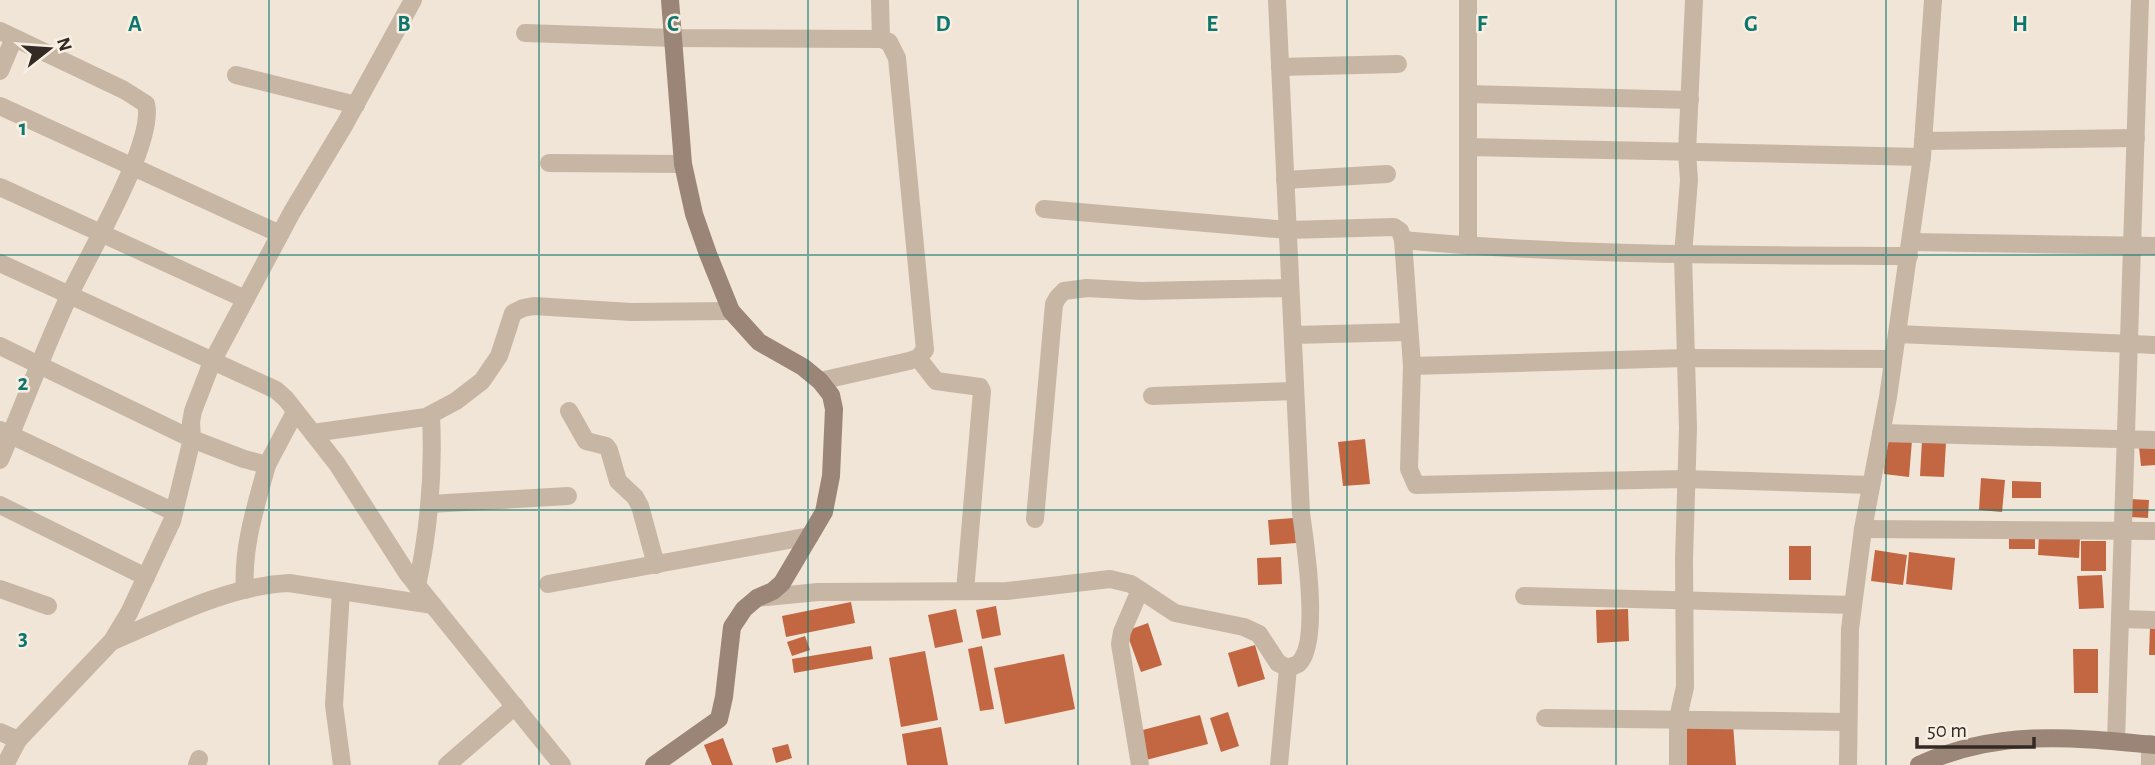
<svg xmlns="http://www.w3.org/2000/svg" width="2155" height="765" font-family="'Alegreya Sans',sans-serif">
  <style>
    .building { fill: #c36642 }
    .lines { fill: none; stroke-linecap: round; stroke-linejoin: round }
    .minor { stroke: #c8b6a4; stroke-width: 18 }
    .secondary { stroke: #9b8576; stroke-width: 18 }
    .grid { fill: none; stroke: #0f766e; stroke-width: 2; stroke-opacity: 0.55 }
    .grid-label { font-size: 23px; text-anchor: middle; font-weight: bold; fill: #0f766e; stroke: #f8efe3; stroke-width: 5; stroke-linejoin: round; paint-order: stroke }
  </style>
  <rect width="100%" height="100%" fill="#f0e5d7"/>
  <g class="building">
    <path d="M1886 438 1912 440 1909 477 1884 474Z"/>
    <path d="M1365 439 1370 484 1343 486 1338 442Z"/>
    <path d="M1922 440 1946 442 1944 477 1920 476Z"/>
    <path d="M2155 445V465L2141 466 2139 447Z"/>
    <path d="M1981 478 2005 480 2002 512 1979 510Z"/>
    <path d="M2012 481 2041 482V498H2012Z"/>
    <path d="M2130 499 2149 500 2148 518 2129 517Z"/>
    <path d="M1294 518 1296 543 1270 545 1268 520Z"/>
    <path d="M2009 533 2035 534V549H2009Z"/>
    <path d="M2039 535 2080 537 2079 558 2038 555Z"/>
    <rect x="2081" y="541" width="25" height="30"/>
    <rect x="1789" y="546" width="22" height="34"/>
    <path d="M1875 550 1907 555 1903 585 1871 581Z"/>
    <path d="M1909 552 1955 558 1952 590 1906 584Z"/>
    <path d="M1281 557 1282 584 1258 585 1257 558Z"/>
    <path d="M2102 575 2104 608 2079 609 2077 576Z"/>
    <path d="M851 602 855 623 786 637 782 616Z"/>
    <path d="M996 606 1001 635 982 639 976 610Z"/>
    <path d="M956 609 963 642 935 648 928 615Z"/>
    <path d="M1628 609 1629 641 1597 643 1596 610Z"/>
    <path d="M1148 623 1162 665 1141 672 1126 631Z"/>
    <path d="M2150 626H2155V655H2149Z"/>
    <path d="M805 636 810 650 792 656 787 642Z"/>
    <path d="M1255 645 1265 679 1238 687 1228 653Z"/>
    <path d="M871 646 873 659 794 673 792 659Z"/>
    <path d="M982 646 994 709 980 711 968 649Z"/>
    <path d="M2073 649H2098V693H2074Z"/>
    <path d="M925 651 938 720 901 727 889 658Z"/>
    <path d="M1064 654 1075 709 1005 724 994 668Z"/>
    <path d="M1228 712 1239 746 1221 752 1210 718Z"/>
    <path d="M1200 715 1208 744 1146 760 1139 731Z"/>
    <path d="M1733 724 1736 765H1683L1680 727Z"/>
    <path d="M941 727 948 765H907L902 734Z"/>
    <path d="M723 738 733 765H712L704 745Z"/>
    <path d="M788 744 792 758 776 763 772 748Z"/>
  </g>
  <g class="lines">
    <g class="minor">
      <path d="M880 0 881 39"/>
      <path d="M1277 0 1301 513C1305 541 1321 645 1298 664 1296 665 1290 667 1288 668L1279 765"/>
      <path d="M1468 0V246"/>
      <path d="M0 31 124 90 146 104C156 142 87 257 69 296 44 350 23 406 0 460"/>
      <path d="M525 33 673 38 881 39 889 42 897 58 925 350 918 358 909 361 820 381"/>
      <path d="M1280 67 1398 64"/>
      <path d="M0 71 14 38"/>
      <path d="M236 75 356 105"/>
      <path d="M1468 94 1690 100"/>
      <path d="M0 106 280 234"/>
      <path d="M1923 141 2136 138"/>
      <path d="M1468 147 1922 157"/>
      <path d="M549 163 683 164"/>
      <path d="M1285 180 1387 174"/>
      <path d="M0 187 245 299"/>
      <path d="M1044 209 1288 230 1394 227 1400 231 1403 240 1412 366 1409 469 1416 485 1685 479 1871 485"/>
      <path d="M1403 240C1571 256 1740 255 1909 256"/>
      <path d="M1910 242 2155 246"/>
      <path d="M0 263 276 390 286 399 337 464 407 573 562 765"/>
      <path d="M1897 334 2155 345"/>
      <path d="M1293 335 1409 332"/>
      <path d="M0 346 192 439 244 459 267 465 295 412"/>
      <path d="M918 358 936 381 980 387 982 391 965 591"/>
      <path d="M1412 366 1685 358 1893 359"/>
      <path d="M1152 396 1295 391"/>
      <path d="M569 411 586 441 606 446 609 450 618 481 635 497 640 506 656 565"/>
      <path d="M0 430 174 512"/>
      <path d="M313 433 426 417 456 401 482 381 499 356 513 313 523 308 534 306 631 312 731 311"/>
      <path d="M1881 433 2155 440"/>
      <path d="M430 504 568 496"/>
      <path d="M0 505 146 577"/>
      <path d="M1035 519 1054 304 1058 297 1064 291 1087 288 1141 291 1290 288"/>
      <path d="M1863 529 2155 531"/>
      <path d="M548 584 810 536"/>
      <path d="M417 586C429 529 434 474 431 416"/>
      <path d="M0 589 48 606"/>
      <path d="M245 590C242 547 256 506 267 465"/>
      <path d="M1140 590 1122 632 1120 644 1140 765"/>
      <path d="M341 591 334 705 342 765"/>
      <path d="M1524 596 1853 605"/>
      <path d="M757 598 818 592 1007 591 1110 579 1131 584 1175 613 1244 627 1259 634 1278 663 1288 668"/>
      <path d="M2120 619 2155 620"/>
      <path d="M113 641C169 617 228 586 289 583L433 605"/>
      <path d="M1545 718 1848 722"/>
      <path d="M0 732 18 740"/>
      <path d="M2116 741 2140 0"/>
      <path d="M5 765 18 740 112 641 129 613 172 521 192 439 191 422 193 411 212 362 292 212 345 124 413 0"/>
      <path d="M197 765 199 759"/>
      <path d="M447 765 515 706"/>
      <path d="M1678 765V718L1685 687 1684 560 1688 428 1683 255 1689 180 1687 152 1694 0"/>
      <path d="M1848 765 1850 629 1863 529 1888 397 1922 157 1933 0"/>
      <path d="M2150 765V744"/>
    </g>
    <g class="secondary">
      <path d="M654 765 719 719 724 697 732 627 744 609 757 598 773 591 782 583 824 512 831 476 834 409 831 395 820 381 803 367 759 342 731 311 708 254 694 214 683 164 670 0"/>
      <path d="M1919 765C1998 729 2071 737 2155 745"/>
    </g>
  </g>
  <path class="grid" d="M269 0V765M539 0V765M808 0V765M1078 0V765M1347 0V765M1616 0V765M1886 0V765M0 255H2155M0 510H2155"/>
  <g class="grid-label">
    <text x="135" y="31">A</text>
    <text x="404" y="31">B</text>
    <text x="673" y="31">C</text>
    <text x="943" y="31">D</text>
    <text x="1212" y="31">E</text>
    <text x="1482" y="31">F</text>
    <text x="1751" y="31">G</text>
    <text x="2020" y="31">H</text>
    <text x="23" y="135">1</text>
    <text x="23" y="390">2</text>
    <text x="23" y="645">3</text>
  </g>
  <g transform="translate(49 49) rotate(73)" stroke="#f8efe3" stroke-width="5" paint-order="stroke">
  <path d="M0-5L12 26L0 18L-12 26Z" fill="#332a25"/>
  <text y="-10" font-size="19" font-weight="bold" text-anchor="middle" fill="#332a25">N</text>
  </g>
  <path d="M1917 737v10h117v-10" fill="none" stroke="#332a25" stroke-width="3.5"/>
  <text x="1927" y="737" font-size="21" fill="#332a25" stroke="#f8efe3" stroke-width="5" paint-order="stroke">50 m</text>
</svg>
